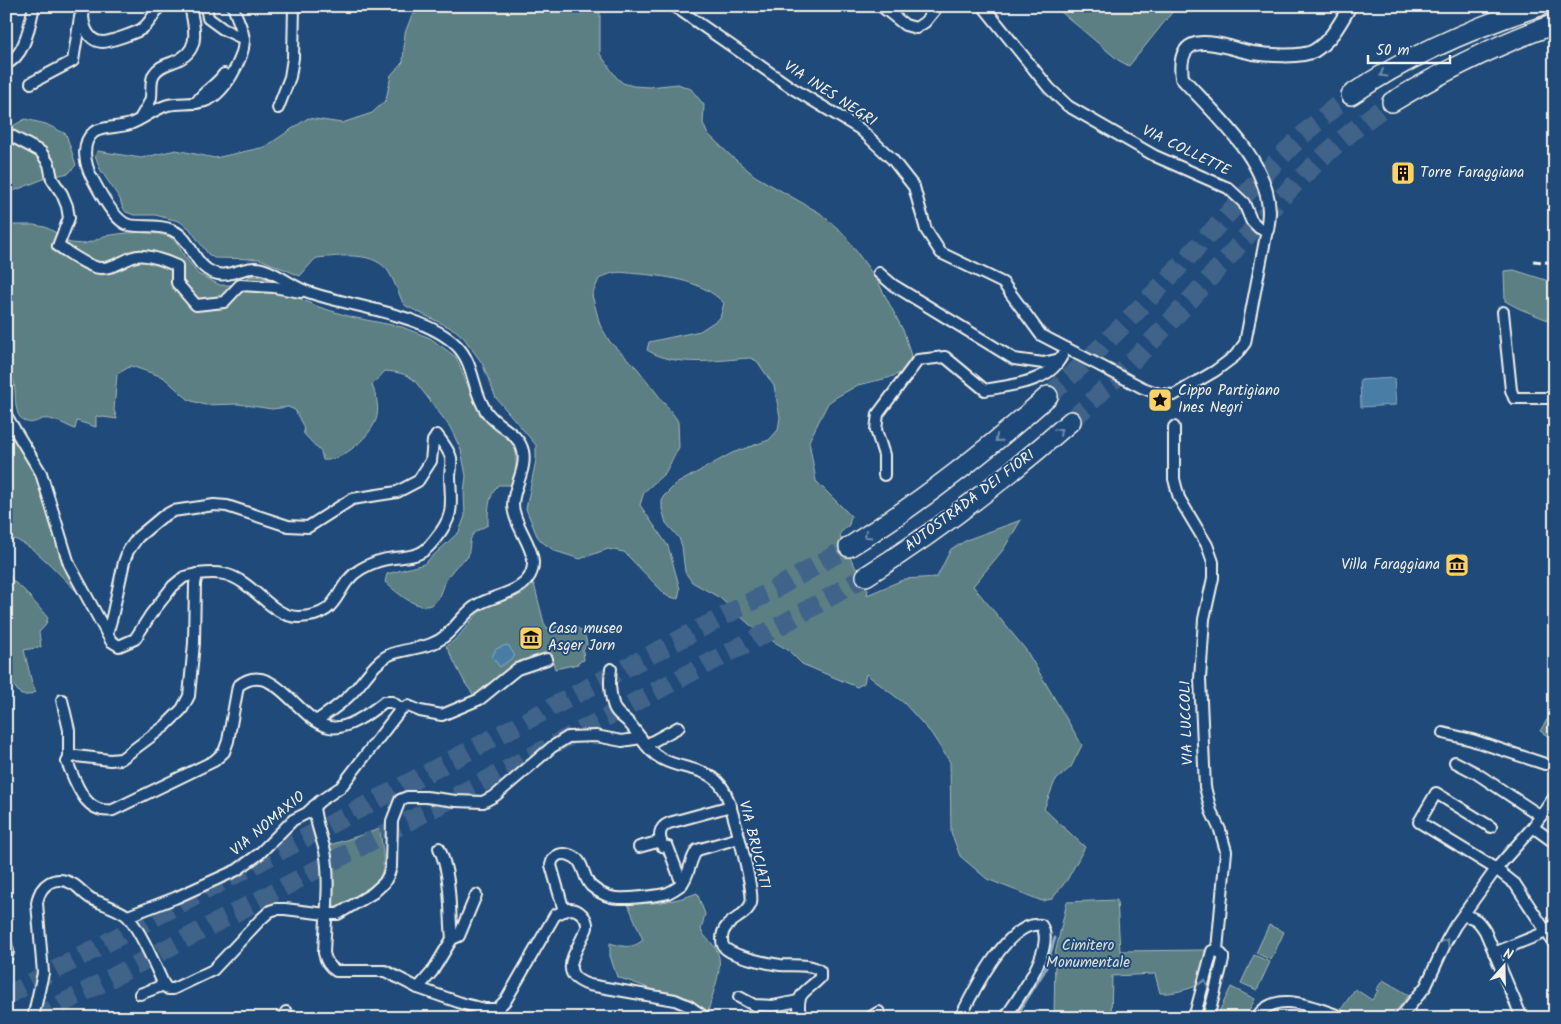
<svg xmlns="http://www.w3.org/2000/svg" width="1561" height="1024" font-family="Kalam,sans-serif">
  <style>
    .green { fill: #5c7f84; stroke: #a8b8b6 }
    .water { fill: #497da6; stroke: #8dabc0 }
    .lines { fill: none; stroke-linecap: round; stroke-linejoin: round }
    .stream { stroke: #8dabc0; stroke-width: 3 }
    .minor-tunnel { stroke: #3f638a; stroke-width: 10; stroke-dasharray: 10 5; stroke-linecap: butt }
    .motorway-tunnel { stroke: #3f638a; stroke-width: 19; stroke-dasharray: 19 9; stroke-linecap: butt }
    .minor-casing { stroke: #f4f1e8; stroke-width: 14 }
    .tertiary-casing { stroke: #f4f1e8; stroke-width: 16 }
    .motorway-casing { stroke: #f4f1e8; stroke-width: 22 }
    .minor { stroke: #1f4a7a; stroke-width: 10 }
    .tertiary { stroke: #1f4a7a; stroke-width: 12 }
    .motorway { stroke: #1f4a7a; stroke-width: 19 }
    .rail { stroke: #f4f1e8; stroke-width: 3; stroke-dasharray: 8 4; stroke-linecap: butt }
    .oneway { stroke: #748da6 }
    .labels { text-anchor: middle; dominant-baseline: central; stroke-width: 4; stroke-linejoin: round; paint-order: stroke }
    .street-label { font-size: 15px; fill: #f4f1e8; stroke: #1f4a7a }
    .poi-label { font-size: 15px; fill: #f4f1e8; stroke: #1f4a7a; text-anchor: start }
    .park-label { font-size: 15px; fill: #dde0d9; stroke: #1f4a7a }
  </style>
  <rect width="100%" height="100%" fill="#1f4a7a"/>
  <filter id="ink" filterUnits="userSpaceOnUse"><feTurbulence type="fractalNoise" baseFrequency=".02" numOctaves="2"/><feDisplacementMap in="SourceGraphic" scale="10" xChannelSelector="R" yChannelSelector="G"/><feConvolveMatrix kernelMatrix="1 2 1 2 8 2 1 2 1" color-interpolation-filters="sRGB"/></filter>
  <g filter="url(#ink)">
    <g class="green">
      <path d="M452 6H600V54L616 77 623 83 633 86 649 87 678 84 691 89 704 105 703 123 707 133 730 155 755 176 820 213 843 233 877 280 904 332 911 356 906 369 903 372 888 378 858 385 835 398 828 403 809 441 816 481 851 516 849 525 840 533 841 541 868 590 867 595 905 579 937 577 951 549 969 539 1021 520 1003 550 973 586 1026 650 1082 745 1071 767 1055 781 1044 809 1085 847 1067 880 1052 899 1042 901 987 879 960 856 951 832 950 762 931 733 904 703 866 674 864 683 857 687 802 664 788 650 759 633 720 598 692 582 685 572 682 546 679 538 666 523 662 509V501L663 497 676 484 732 453 769 440 778 430 780 417 774 386 757 361 750 358C717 360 676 368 647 350L649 342 700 331 720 318 724 303C702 281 671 277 641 274 632 274 622 271 613 273 608 274 603 277 599 279L592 295 600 325 610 342 637 368 676 418 678 422 679 447 677 451 665 473 644 492 640 505 668 546 680 589 678 599 667 596 624 552 608 549 580 559 555 551 542 542 537 536 526 509 536 460V445L496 398 482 363 464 338 455 330 406 306 403 303C399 294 395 283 390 274 376 250 341 256 317 258L314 260 300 276 260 259 214 258 208 254 189 228 179 221 155 215H134L126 212 122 206 120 199 100 169 95 155 98 151 141 158 176 150 215 158 265 147 308 118 342 123 372 113 386 100 391 75 403 62 405 33 412 15 423 10 443 9Z"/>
      <path d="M1054 6H1175L1174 10 1129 66 1118 60Z"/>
      <path d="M25 119 46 124 66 134 76 165 69 173 46 178 6 194V130Z"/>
      <path d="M6 223 12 225H34L45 227 55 232 61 240 71 243 83 244 94 241 104 236 126 233 148 232 159 234 170 237 178 244 183 254 198 274 220 285H231L251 276 262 277 273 281 289 294 319 307 351 317 402 327 430 338 456 357 480 415 496 431 510 439 514 446 516 453V472L511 485H498C488 497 488 510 488 525 467 535 472 535 468 557 456 564 449 574 443 586 441 590 440 596 437 600 424 618 395 591 385 582L387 574 424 564 459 532 465 516 464 492 466 476 461 450 450 427 415 381C406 373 396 372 385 371L372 385C376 395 379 405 377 416 374 434 341 463 323 460L321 452 304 434 303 426 295 410 288 407 272 409 238 404 205 405 189 400 163 377 131 366 117 374 114 410 117 419 96 416V427L77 421 75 429C65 425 53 417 42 419 37 421 32 424 27 422 7 416 23 381 6 367Z"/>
      <path d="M1514 270 1555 283V331L1548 320 1520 309 1505 301 1504 271Z"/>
      <path d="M6 429 14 435 27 455 43 490 63 563 84 598C63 580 39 548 14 539L8 546 6 551Z"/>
      <path d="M6 569 13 581 24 590 48 618 45 626 39 632 41 647 24 650 32 683 36 692 28 695H21L6 676Z"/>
      <path d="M534 584 544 623 547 628C565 625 585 621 587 645L583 650 584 660 578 662V664L555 669 551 655 531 660 475 697 465 683 446 646C463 637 469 618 485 608 495 602 504 601 514 598 522 595 528 589 534 584Z"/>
      <path d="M1555 707V741L1540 731Z"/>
      <path d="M380 829C381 843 388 867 378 880 373 885 365 890 359 894 351 900 344 905 335 908L332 899 327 846Z"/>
      <path d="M697 893 705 914 701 930C705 939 713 942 717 951 725 969 711 994 708 1013 678 999 648 987 617 977L610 956V943C624 947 632 949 643 940L628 904C652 904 675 902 697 893Z"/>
      <path d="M1117 900 1120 951 1205 950 1206 970 1200 985C1187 989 1174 994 1160 993L1155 974 1112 976 1111 1018H1054L1055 954 1067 902Z"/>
      <path d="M1269 925 1284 932 1271 960 1256 953Z"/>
      <path d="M1254 955 1270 962 1257 990 1241 983Z"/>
      <path d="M1383 980 1409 995 1390 1018H1358L1340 1011 1355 989 1372 1000 1378 991 1376 990Z"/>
      <path d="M1231 987 1255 999 1245 1018H1216Z"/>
    </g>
    <g class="water">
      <path d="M1394 378 1396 405 1361 407 1360 380Z"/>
      <path d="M506 645 509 646 515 656 500 667 492 657 496 649Z"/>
    </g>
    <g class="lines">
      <path class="stream" d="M1015 1018 1045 970 1055 938"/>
      <path class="minor-tunnel" d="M1545 764 1555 771"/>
      <g class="motorway-tunnel">
        <path d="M1048 396C1111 341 1167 280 1224 218 1264 175 1303 129 1351 95"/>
        <path d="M1071 421C1118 377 1163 331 1206 282 1265 216 1317 152 1392 102"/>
        <path d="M6 996 773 590 849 547"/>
        <path d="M35 1018 783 624 866 576"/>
      </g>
      <g class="minor-casing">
        <g id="minor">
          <path d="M85 6C80 19 86 42 103 42 109 42 139 32 143 28 150 23 155 13 159 6"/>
          <path d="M206 6 208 18 223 29 244 39"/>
          <path d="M233 6C236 17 244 30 244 41 243 60 224 95 205 101 193 105 180 102 168 105 154 109 144 119 130 124 119 128 104 126 94 132 80 143 85 165 92 178 99 191 115 222 129 225 144 228 158 224 172 230 193 239 192 265 214 273 230 279 245 264 262 269 280 274 293 288 311 293 353 307 424 314 456 345 475 363 472 391 486 411 496 427 518 431 523 451 527 470 513 487 513 505 514 531 546 556 527 580 515 594 492 596 477 605 459 616 453 636 431 644 418 649 399 650 389 655 373 663 363 683 350 695 340 705 328 713 316 721"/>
          <path d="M674 6 792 88 860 129 892 159 914 187 926 230 941 253 1003 283 1041 335 1143 388 1160 394 1174 395 1215 371 1235 356 1245 343 1267 230 1259 228 1251 220 1244 203 1228 188 1155 156 1068 106 1049 88 983 6"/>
          <path d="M881 6 905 25 916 28 925 22 938 6"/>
          <path d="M6 64C26 55 29 26 34 6"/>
          <path d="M31 83 73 61 80 17"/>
          <path d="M196 103C204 90 216 86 224 74"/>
          <path d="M278 108 290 77 293 58 294 6"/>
          <path d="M141 117C144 111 150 104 151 97 152 89 150 81 154 74 159 66 166 65 173 62 199 53 196 33 191 11"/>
          <path d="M6 133 41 152 49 164 52 179 62 194 67 206 69 218 58 246C68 252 88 267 100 268 112 269 122 261 133 257 145 252 166 261 177 266V283L196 305 224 302 240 285 274 287 300 292"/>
          <path d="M879 273 893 285 1014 359 1043 363 1060 359 1062 356"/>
          <path d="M1503 312 1511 390 1514 398H1555"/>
          <path d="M6 415 41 473 69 564 111 641 119 646 135 639 151 614 173 586 184 577 197 574"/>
          <path d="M1174 427V479L1179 498 1207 545 1213 562V578L1204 619 1200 679 1205 787 1211 811 1220 830 1226 851 1217 950"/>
          <path d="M884 475V455L876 430 878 414 918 360 945 357 985 390C1010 385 1047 383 1060 359"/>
          <path d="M107 634 112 617 124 562 128 551 138 537 162 517 173 511 214 505 227 506 288 526 308 527 352 499 397 492 418 481 431 461 433 441 437 435C442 442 449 450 451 458 452 464 450 471 450 477 451 505 455 515 436 538 431 544 427 550 420 553 412 557 402 557 394 558 383 559 371 563 361 569 332 586 344 616 298 617 271 617 253 580 224 574 215 572 206 573 197 574L195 584 194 643 189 696 182 709 165 726 121 759 110 760 76 756 69 758 67 762C76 783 85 815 113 810L214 761 224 752 228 741 238 686C273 657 298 721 329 727 347 731 371 712 384 702H392L401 709 341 787 320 801 307 813 293 820 259 854 237 870 175 898 128 916"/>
          <path d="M611 669C609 680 610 696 614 707 617 715 624 717 629 723 640 735 647 751 662 759 684 771 710 766 724 790 731 803 755 891 751 903 746 919 722 919 722 939 722 943 723 947 726 949 736 957 767 963 780 965 792 966 811 963 820 971V978C803 995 796 991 800 1018"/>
          <path d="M62 700 69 730V758"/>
          <path d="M401 709 408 706 420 711 442 715 480 699 517 669 547 659"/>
          <path d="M1443 733 1472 740 1545 764"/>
          <path d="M646 745 679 727"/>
          <path d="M1455 762 1476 773 1541 816"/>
          <path d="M314 806C315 822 321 835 325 851 331 881 325 923 324 953 326 962 329 966 336 971H385L418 988 464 1004 485 1009H497L506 1000 555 915C560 913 565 910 570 909 579 909 588 918 587 927 587 930 583 935 582 938 572 959 560 975 589 985L675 1000 689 1006 706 1018"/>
          <path d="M1491 827 1436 793 1419 822 1496 869 1515 884 1555 945"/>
          <path d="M1533 827 1555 843"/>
          <path d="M639 847 661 841"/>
          <path d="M439 848C452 876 449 909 452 939"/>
          <path d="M682 884 668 847 662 846C659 836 658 828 669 823L731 806"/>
          <path d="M564 911 551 865C553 854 563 851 574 857 584 862 583 878 591 886 597 891 603 895 611 897 621 900 657 896 668 893 672 891 677 888 681 885 690 875 689 861 697 850L739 838"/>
          <path d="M1463 916C1475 917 1478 920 1485 931L1522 1018"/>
          <path d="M6 943 8 952 6 958"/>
          <path d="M1494 953 1546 932 1555 924"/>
          <path d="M164 985 168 989H173L213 970 260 920 270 911 276 909H285L326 914H338L373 893 384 883 388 876 391 867 392 821 400 800 407 797H426L456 801 483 802 496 795 552 747 568 737 596 736 622 741 641 738"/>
          <path d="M418 988 432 972 452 939 459 936 476 895"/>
          <path d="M140 994 164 985"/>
          <path d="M739 997 754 1005 773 1006 798 1001"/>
          <path d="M286 1012 289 1018"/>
          <path d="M33 1018 43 973 37 903C40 884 55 874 73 884 80 888 86 897 94 900 103 904 123 911 128 917 142 933 155 966 164 985"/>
          <path d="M469 1018 489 1015 494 1011"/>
          <path d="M869 1018 879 1012"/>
          <path d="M960 1018C972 994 1008 919 1041 925 1057 947 1018 998 1005 1018"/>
          <path d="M1194 1018 1212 951 1217 950"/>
          <path d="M1208 1018 1223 960V956L1217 950"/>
          <path d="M1256 1018C1276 987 1318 1009 1345 1018"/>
          <path d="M1400 1018 1426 986 1447 940 1455 926 1496 869 1533 827 1555 796"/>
        </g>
      </g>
      <g class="tertiary-casing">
        <path id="tertiary" d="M1267 230C1268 224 1269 217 1269 211 1267 158 1215 115 1182 78 1175 24 1222 47 1253 53 1267 55 1301 58 1314 51 1331 41 1340 23 1350 6"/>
      </g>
      <g class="motorway-casing">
        <g id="motorway">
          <path d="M1351 95C1408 56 1474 27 1540 6"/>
          <path d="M1392 102C1444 71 1497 44 1555 24"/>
          <path d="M849 547C920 503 985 452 1048 396"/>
          <path d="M866 576C939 530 1007 478 1071 421"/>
        </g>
      </g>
      <use href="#minor" class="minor"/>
      <use href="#tertiary" class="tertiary"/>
      <use href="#motorway" class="motorway"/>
      <path class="rail" d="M1533 261 1555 263"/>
    </g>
    <defs><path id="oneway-chevron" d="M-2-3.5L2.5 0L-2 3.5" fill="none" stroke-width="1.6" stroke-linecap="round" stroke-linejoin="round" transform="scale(1.25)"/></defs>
    <g class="oneway">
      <use href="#oneway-chevron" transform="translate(1383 74) rotate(150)"/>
      <use href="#oneway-chevron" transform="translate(1059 431) rotate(-42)"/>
      <use href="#oneway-chevron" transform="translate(998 439) rotate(140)"/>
      <use href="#oneway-chevron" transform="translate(867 535) rotate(148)"/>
      <use href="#oneway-chevron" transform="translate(1446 942) rotate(-64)"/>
      <use href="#oneway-chevron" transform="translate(1204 983) rotate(-75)"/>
    </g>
  </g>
  <defs>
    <g id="building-square" transform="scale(1.25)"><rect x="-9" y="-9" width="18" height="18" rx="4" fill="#ffd166" stroke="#1f4a7a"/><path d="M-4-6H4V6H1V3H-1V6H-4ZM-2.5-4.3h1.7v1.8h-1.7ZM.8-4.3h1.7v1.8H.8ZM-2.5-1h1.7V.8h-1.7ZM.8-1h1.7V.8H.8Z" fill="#111"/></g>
    <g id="sight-square" transform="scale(1.25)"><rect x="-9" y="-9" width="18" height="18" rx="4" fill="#ffd166" stroke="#1f4a7a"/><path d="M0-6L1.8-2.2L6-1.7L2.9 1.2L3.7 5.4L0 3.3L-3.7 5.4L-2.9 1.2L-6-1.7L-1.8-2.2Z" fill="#111"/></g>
    <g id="museum-square" transform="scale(1.25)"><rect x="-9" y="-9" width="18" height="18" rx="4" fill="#ffd166" stroke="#1f4a7a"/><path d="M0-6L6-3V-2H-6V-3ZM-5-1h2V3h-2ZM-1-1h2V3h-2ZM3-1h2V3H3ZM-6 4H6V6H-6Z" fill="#111"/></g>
  </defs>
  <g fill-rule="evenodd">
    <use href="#building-square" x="1403" y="173"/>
    <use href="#sight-square" x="1160" y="400"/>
    <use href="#museum-square" x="1457" y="565"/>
    <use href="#museum-square" x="531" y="638"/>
  </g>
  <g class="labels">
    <g class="street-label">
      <text transform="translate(830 94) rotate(33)">VIA INES NEGRI</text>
      <text transform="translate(1186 151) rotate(26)">VIA COLLETTE</text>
      <text transform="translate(970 501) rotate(-37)">AUTOSTRADA DEI FIORI</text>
      <text transform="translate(1187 723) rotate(-92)">VIA LUCCOLI</text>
      <text transform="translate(268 824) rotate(-40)">VIA NOMAXIO</text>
      <text transform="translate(754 845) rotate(76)">VIA BRUCIATI</text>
    </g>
    <g class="poi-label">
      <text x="1420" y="173">Torre Faraggiana</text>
      <text x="1178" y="391">Cippo Partigiano<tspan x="1178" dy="17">Ines Negri</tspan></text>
      <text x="1440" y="565" text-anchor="end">Villa Faraggiana</text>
      <text x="548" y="629">Casa museo<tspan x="548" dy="17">Asger Jorn</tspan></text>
    </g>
    <g class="park-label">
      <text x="1088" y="946">Cimitero<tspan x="1088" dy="17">Monumentale</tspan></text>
    </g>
  </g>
  <rect width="1561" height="1024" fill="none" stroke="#1f4a7a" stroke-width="25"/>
  <rect x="12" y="12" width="1536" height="999" fill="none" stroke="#f4f1e8" stroke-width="2" filter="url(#ink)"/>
  <g transform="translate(1504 966) rotate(20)" stroke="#1f4a7a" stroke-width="4" paint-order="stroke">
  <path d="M0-4L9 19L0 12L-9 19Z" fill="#f4f1e8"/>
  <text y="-8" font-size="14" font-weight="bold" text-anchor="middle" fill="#f4f1e8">N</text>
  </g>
  <path d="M1368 55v8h82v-8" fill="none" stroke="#f4f1e8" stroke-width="2.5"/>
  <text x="1376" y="55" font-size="15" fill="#f4f1e8" stroke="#1f4a7a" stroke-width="4" paint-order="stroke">50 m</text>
</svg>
